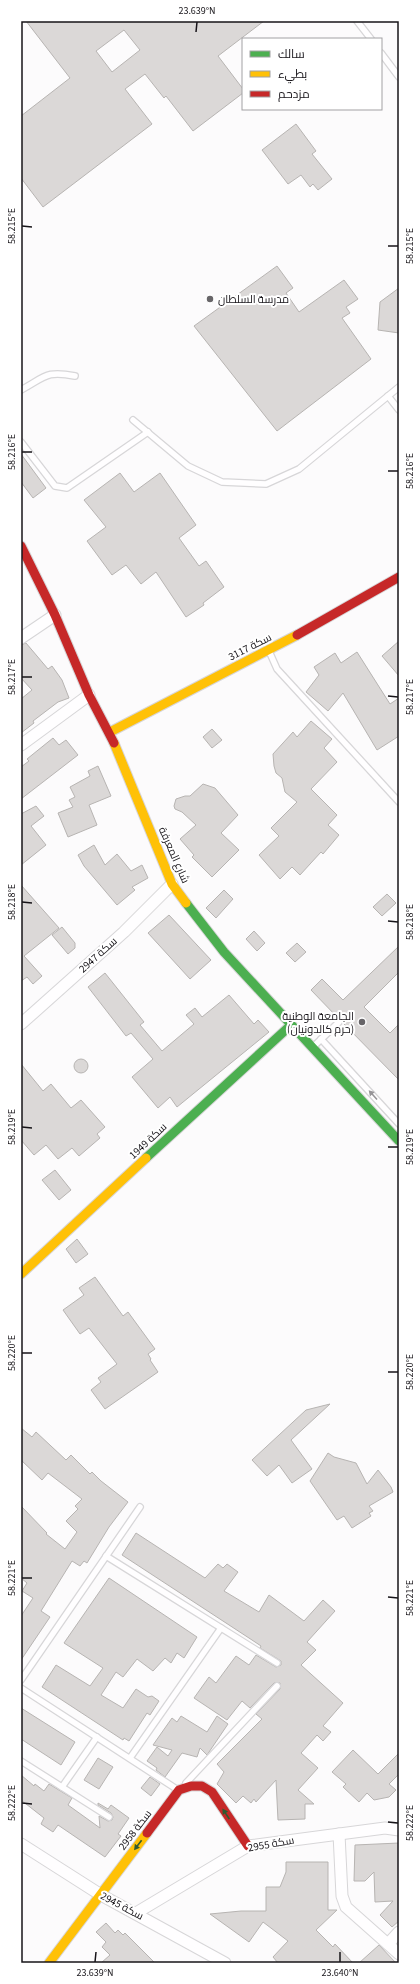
<svg xmlns="http://www.w3.org/2000/svg" width="420" height="1984" font-family="'Source Sans 3',Cairo,sans-serif">
  <style>
    .building { fill: #dbd8d7; stroke: #b7b4b2; fill-rule: evenodd }
    .lines { fill: none; stroke-linecap: round; stroke-linejoin: round }
    .lane-casing { stroke: #d7d6d8; stroke-width: 8 }
    .street-casing { stroke: #d7d6d8; stroke-width: 13 }
    .fast-casing { stroke: #d7d6d8; stroke-width: 11 }
    .slow-casing { stroke: #d7d6d8; stroke-width: 11 }
    .jam-casing { stroke: #d7d6d8; stroke-width: 11 }
    .lane { stroke: #fffeff; stroke-width: 5.5 }
    .street { stroke: #fffeff; stroke-width: 11 }
    .fast { stroke: #4caf50; stroke-width: 9 }
    .slow { stroke: #ffc107; stroke-width: 9 }
    .jam { stroke: #c62828; stroke-width: 9 }
    .oneway { fill: #979598 }
    .oneway2 { fill: #2f5a32 }
    .ticks { fill: none; stroke: #171419; stroke-width: 1.5 }
    .poi-dot { fill: #676568; stroke: #fff; stroke-width: 1.5 }
    .labels { text-anchor: middle; dominant-baseline: central; stroke-width: 4; stroke-linejoin: round; paint-order: stroke }
    .poi-label { font-size: 11px; fill: #171419; stroke: #fff; text-anchor: start }
    .street-label { font-size: 11px; fill: #171419; stroke: #fff }
    .neatline { fill: none; stroke: #171419; stroke-width: 1.5 }
    .ticks-label { font-size: 10px; text-anchor: middle; fill: #171419 }
  </style>
  <rect width="100%" height="100%" fill="#fcfbfc"/>
  <g class="building">
    <path d="M26 21H264L218 56 243 89V93L193 131 166 96 164 98 145 74 125 89 152 124 43 207 21 178V116L70 78ZM124 30 140 50 112 72 96 51Z"/>
    <path d="M296 124 316 151 312 154 332 179 318 190 313 184 310 187 301 175 288 184 262 150Z"/>
    <path d="M277 266 293 288 286 293 299 312 344 280 358 299 346 307 350 313 342 318 371 359 277 431 194 326Z"/>
    <path d="M399 288V333L378 330 380 302Z"/>
    <path d="M21 454 46 488 33 498 21 482Z"/>
    <path d="M120 473 134 492 160 473 196 525 179 538 199 566 206 561 224 587 203 603 204 605 186 617 156 572 141 584 126 565 112 575 87 541 106 527 84 500Z"/>
    <path d="M399 641V676L382 656Z"/>
    <path d="M26 643 48 669 52 666 62 680 69 698 58 702 33 721 34 723 21 733V699L32 690 21 678V645Z"/>
    <path d="M357 652 390 704 399 698V736L377 750 343 693 328 711 306 692 319 675 314 667 335 653 341 663Z"/>
    <path d="M311 721 332 739 324 748 337 762 311 789 337 815 328 825 339 835 323 854 321 852 300 875 292 867 280 879 259 855 279 836 271 828 297 802 285 792 282 778 276 773 274 766 273 754 293 732 297 737Z"/>
    <path d="M212 729 222 740 212 748 203 737Z"/>
    <path d="M53 738 59 745 66 740 78 755 21 799V767L29 761 27 759Z"/>
    <path d="M98 766 111 796 89 805 97 825 68 837 58 813 73 807 69 800 75 797 70 787 90 776 88 771Z"/>
    <path d="M203 784 215 788 238 815 221 833 239 850 212 877 192 857 194 855 180 839 196 825 182 812 175 809 174 806 176 799 185 796H190Z"/>
    <path d="M36 806 44 816 31 826 46 845 21 865V814Z"/>
    <path d="M94 845 105 865 117 854 131 871 142 865 148 878 132 887 135 890 117 905 84 866 78 855Z"/>
    <path d="M21 885 59 928 24 956 42 976 33 984 27 977 21 981Z"/>
    <path d="M224 890 233 899 216 918 206 908Z"/>
    <path d="M387 894 396 903 382 916 373 907Z"/>
    <path d="M169 915 211 960 190 979 148 933Z"/>
    <path d="M62 927 75 943V948L68 954 52 935Z"/>
    <path d="M254 931 265 943 257 951 246 939Z"/>
    <path d="M297 943 306 952 295 962 286 953Z"/>
    <path d="M399 946V972L364 1007 390 1033 399 1024V1080L343 1023 342 1019 338 1018 311 990 322 979 343 1000Z"/>
    <path d="M105 973 144 1022 140 1025 162 1051 194 1024 186 1015 195 1008 202 1017 229 995 254 1024 258 1020 269 1032 177 1107 170 1097 158 1108 132 1077 153 1059 131 1033 126 1036 88 987Z"/>
    <circle cx="81" cy="1066" r="7"/>
    <path d="M21 1064 43 1091 51 1084 71 1108 81 1100 105 1127 97 1134 100 1138 79 1156 72 1148 58 1159 46 1145 34 1155 21 1140Z"/>
    <path d="M55 1170 71 1190 59 1200 42 1180Z"/>
    <path d="M77 1239 88 1254 76 1263 66 1249Z"/>
    <path d="M95 1277 123 1316 128 1312 155 1349 148 1354 151 1359 150 1360 158 1372 105 1409 91 1390 101 1382 98 1378 117 1364 89 1328 80 1334 63 1310 84 1295 79 1288Z"/>
    <path d="M330 1404 291 1440 312 1469 292 1483 279 1465 267 1476 252 1460 306 1410Z"/>
    <path d="M21 1428 32 1437 36 1432 66 1460 71 1455 90 1474 92 1472 101 1481 128 1502 109 1527 87 1563 84 1561 80 1566 72 1561 41 1611 50 1617 21 1660V1616L33 1598 22 1591 27 1583 21 1578V1506L47 1533 46 1534 65 1549 77 1532 66 1521 78 1509 75 1506 82 1499 48 1473 42 1480 21 1460Z"/>
    <path d="M328 1453 334 1457 356 1463 367 1484 378 1470 391 1487 393 1492 369 1506 373 1511 369 1513 371 1516 352 1528 344 1516 337 1520 310 1481Z"/>
    <path d="M136 1533 205 1578 218 1564 223 1568 227 1564 238 1572 224 1591 259 1612 269 1595 304 1621 323 1600 335 1611 307 1642 316 1650 301 1665 343 1703 323 1726 331 1732 323 1741 317 1735 301 1753 318 1768 298 1790 314 1804H305V1819L278 1820 276 1780 256 1802 254 1799 251 1803 243 1796 236 1803 217 1784 224 1772 217 1764 262 1719 256 1714 280 1689V1683H274L250 1708 242 1701 227 1720 194 1698 209 1677 216 1683 236 1656 249 1665 256 1655 276 1667 281 1665V1661L260 1648 261 1646 252 1640 122 1555Z"/>
    <path d="M109 1578 197 1637 184 1658 177 1653 171 1663 165 1658 153 1671 137 1659 123 1677 116 1672 101 1695 123 1708 136 1689 148 1697 152 1696 159 1701 150 1715 147 1713 129 1741 124 1738 123 1740 42 1687 56 1665 90 1686 103 1668 64 1643Z"/>
    <path d="M21 1708 75 1742 61 1765 21 1739Z"/>
    <path d="M181 1716 207 1732 217 1716 228 1724 207 1755 200 1748 197 1757 182 1753 165 1777 156 1770 157 1768 147 1761 157 1747 168 1756 172 1750 153 1745 172 1718 177 1722Z"/>
    <path d="M353 1750 378 1774 399 1753V1774L389 1784 396 1790 389 1797 374 1800 367 1793 359 1802 343 1787 346 1784 332 1772Z"/>
    <path d="M98 1758 113 1767 99 1789 84 1780Z"/>
    <path d="M21 1775 34 1786 35 1784 44 1791 49 1784 72 1798 68 1805 100 1828 99 1816 108 1821 112 1820 113 1817 111 1813 98 1805V1803L108 1809 111 1805 129 1818 118 1834 121 1836 105 1857 58 1825 53 1832 41 1824 44 1818 21 1800Z"/>
    <path d="M150 1777 160 1784 151 1796 141 1788Z"/>
    <path d="M399 1843V1921L392 1927 380 1915 393 1901 375 1902 374 1872 365 1881H354L355 1845Z"/>
    <path d="M286 1862H328V1910H337L316 1930 333 1947 335 1944 353 1963H278L273 1957 288 1941 263 1922 249 1942 210 1914 241 1911H266V1887H280L286 1872Z"/>
    <path d="M106 1923 115 1933 118 1930 123 1935 125 1933 155 1963H101L110 1955 102 1947 106 1942 96 1932Z"/>
    <path d="M379 1945 396 1963H359Z"/>
  </g>
  <g class="lines">
    <g class="lane-casing">
      <g id="lane">
        <path d="M357 21 371 39"/>
        <path d="M381 53 399 77"/>
        <path d="M21 390C45 377 46 370 75 376"/>
        <path d="M388 396 399 410"/>
        <path d="M133 420 188 466 222 482 266 484 299 469 399 387"/>
        <path d="M21 442 55 486 67 488 148 432"/>
        <path d="M269 651 277 669 399 802"/>
        <path d="M321 1039 399 1124"/>
        <path d="M313 1047 339 1022"/>
        <path d="M106 1556 277 1663"/>
        <path d="M21 1680 140 1507"/>
        <path d="M21 1688 178 1790"/>
        <path d="M130 1758 221 1628"/>
        <path d="M21 1761 109 1817"/>
        <path d="M186 1783 277 1686"/>
        <path d="M62 1787 97 1737"/>
      </g>
    </g>
    <g class="street-casing">
      <g id="street">
        <path d="M21 638 55 615"/>
        <path d="M21 745 89 695"/>
        <path d="M21 1024 124 932 172 884"/>
        <path d="M339 1834 342 1896 346 1907 399 1954"/>
        <path d="M21 1844 101 1895 225 1963"/>
        <path d="M136 1913 248 1846 385 1828 399 1830"/>
        <path d="M388 1944 399 1932"/>
      </g>
    </g>
    <g class="fast-casing">
      <g id="fast">
        <path d="M186 903 224 952 399 1141"/>
        <path d="M146 1158 291 1025"/>
      </g>
    </g>
    <g class="slow-casing">
      <g id="slow">
        <path d="M110 732 297 635"/>
        <path d="M114 743 172 884 186 903"/>
        <path d="M21 1274 146 1158"/>
        <path d="M49 1963 147 1833"/>
      </g>
    </g>
    <g class="jam-casing">
      <g id="jam">
        <path d="M21 546 55 615 89 695 114 743"/>
        <path d="M297 635 399 577"/>
        <path d="M147 1833 179 1790 191 1786H202L212 1792 248 1846"/>
      </g>
    </g>
    <use href="#lane" class="lane"/>
    <use href="#street" class="street"/>
    <use href="#fast" class="fast"/>
    <use href="#slow" class="slow"/>
    <use href="#jam" class="jam"/>
  </g>
  <defs><path id="oneway-solid" d="M-6-.8H1V-3.2L6.5 0L1 3.2V.8H-6Z"/></defs>
  <use class="oneway" href="#oneway-solid" transform="translate(373 1095) rotate(-132)"/>
  <g class="oneway2">
    <use href="#oneway-solid" transform="translate(226 1814) rotate(-124)"/>
    <use href="#oneway-solid" transform="translate(138 1845) rotate(127)"/>
  </g>
  <path class="ticks" d="M196 32 197 22M22 226 32 227M388 246H398M22 452H32M388 471H398M22 677H32M388 696 398 697M22 902 32 903M388 921 398 922M22 1127 32 1128M388 1147H398M22 1353H32M388 1372H398M22 1578H32M388 1597 398 1598M22 1803 32 1804M388 1822 398 1823M95 1962 96 1952M340 1962V1952"/>
  <g class="poi-dot">
    <circle cx="210" cy="299" r="4"/>
    <circle cx="362" cy="1022" r="4"/>
  </g>
  <g class="labels">
    <g class="poi-label">
      <text x="218" y="299">مدرسة السلطان</text>
      <text x="354" y="1016" text-anchor="end">الجامعة الوطنية<tspan x="354" dy="13">(حرم كالدونيان)</tspan></text>
    </g>
    <g class="street-label">
      <text transform="translate(250 647) rotate(-27)">سكة 3117</text>
      <text transform="translate(174 855) rotate(66)">شارع المعرفة</text>
      <text transform="translate(98 955) rotate(-42)">سكة 2947</text>
      <text transform="translate(148 1141) rotate(-43)">سكة 1949</text>
      <text transform="translate(135 1830) rotate(-53)">سكة 2958</text>
      <text transform="translate(271 1844) rotate(-10)">سكة 2955</text>
      <text transform="translate(122 1906) rotate(28)">سكة 2945</text>
    </g>
  </g>
  <rect width="420" height="1984" fill="none" stroke="#ffffff" stroke-width="44"/>
  <rect x="242" y="38" width="140" height="72" fill="#ffffff" stroke="#a2a1a3"/>
  <rect x="250" y="51" width="20" height="6" fill="#4caf50" stroke="#a2a1a3"/>
  <text x="278" y="58" font-size="12" fill="#171419">سالك</text>
  <rect x="250" y="71" width="20" height="6" fill="#ffc107" stroke="#a2a1a3"/>
  <text x="278" y="78" font-size="12" fill="#171419">بطيء</text>
  <rect x="250" y="91" width="20" height="6" fill="#c62828" stroke="#a2a1a3"/>
  <text x="278" y="98" font-size="12" fill="#171419">مزدحم</text>
  <rect x="22" y="22" width="376" height="1940" class="neatline"/>
  <g class="ticks-label">
    <text x="197" y="14">23.639°N</text>
    <text transform="translate(11 226) rotate(-90)" y="4">58.215°E</text>
    <text transform="translate(409 246) rotate(-90)" y="4">58.215°E</text>
    <text transform="translate(11 452) rotate(-90)" y="4">58.216°E</text>
    <text transform="translate(409 471) rotate(-90)" y="4">58.216°E</text>
    <text transform="translate(11 677) rotate(-90)" y="4">58.217°E</text>
    <text transform="translate(409 697) rotate(-90)" y="4">58.217°E</text>
    <text transform="translate(11 902) rotate(-90)" y="4">58.218°E</text>
    <text transform="translate(409 922) rotate(-90)" y="4">58.218°E</text>
    <text transform="translate(11 1127) rotate(-90)" y="4">58.219°E</text>
    <text transform="translate(409 1147) rotate(-90)" y="4">58.219°E</text>
    <text transform="translate(11 1353) rotate(-90)" y="4">58.220°E</text>
    <text transform="translate(409 1372) rotate(-90)" y="4">58.220°E</text>
    <text transform="translate(11 1578) rotate(-90)" y="4">58.221°E</text>
    <text transform="translate(409 1598) rotate(-90)" y="4">58.221°E</text>
    <text transform="translate(11 1803) rotate(-90)" y="4">58.222°E</text>
    <text transform="translate(409 1823) rotate(-90)" y="4">58.222°E</text>
    <text x="95" y="1976">23.639°N</text>
    <text x="340" y="1976">23.640°N</text>
  </g>
</svg>
